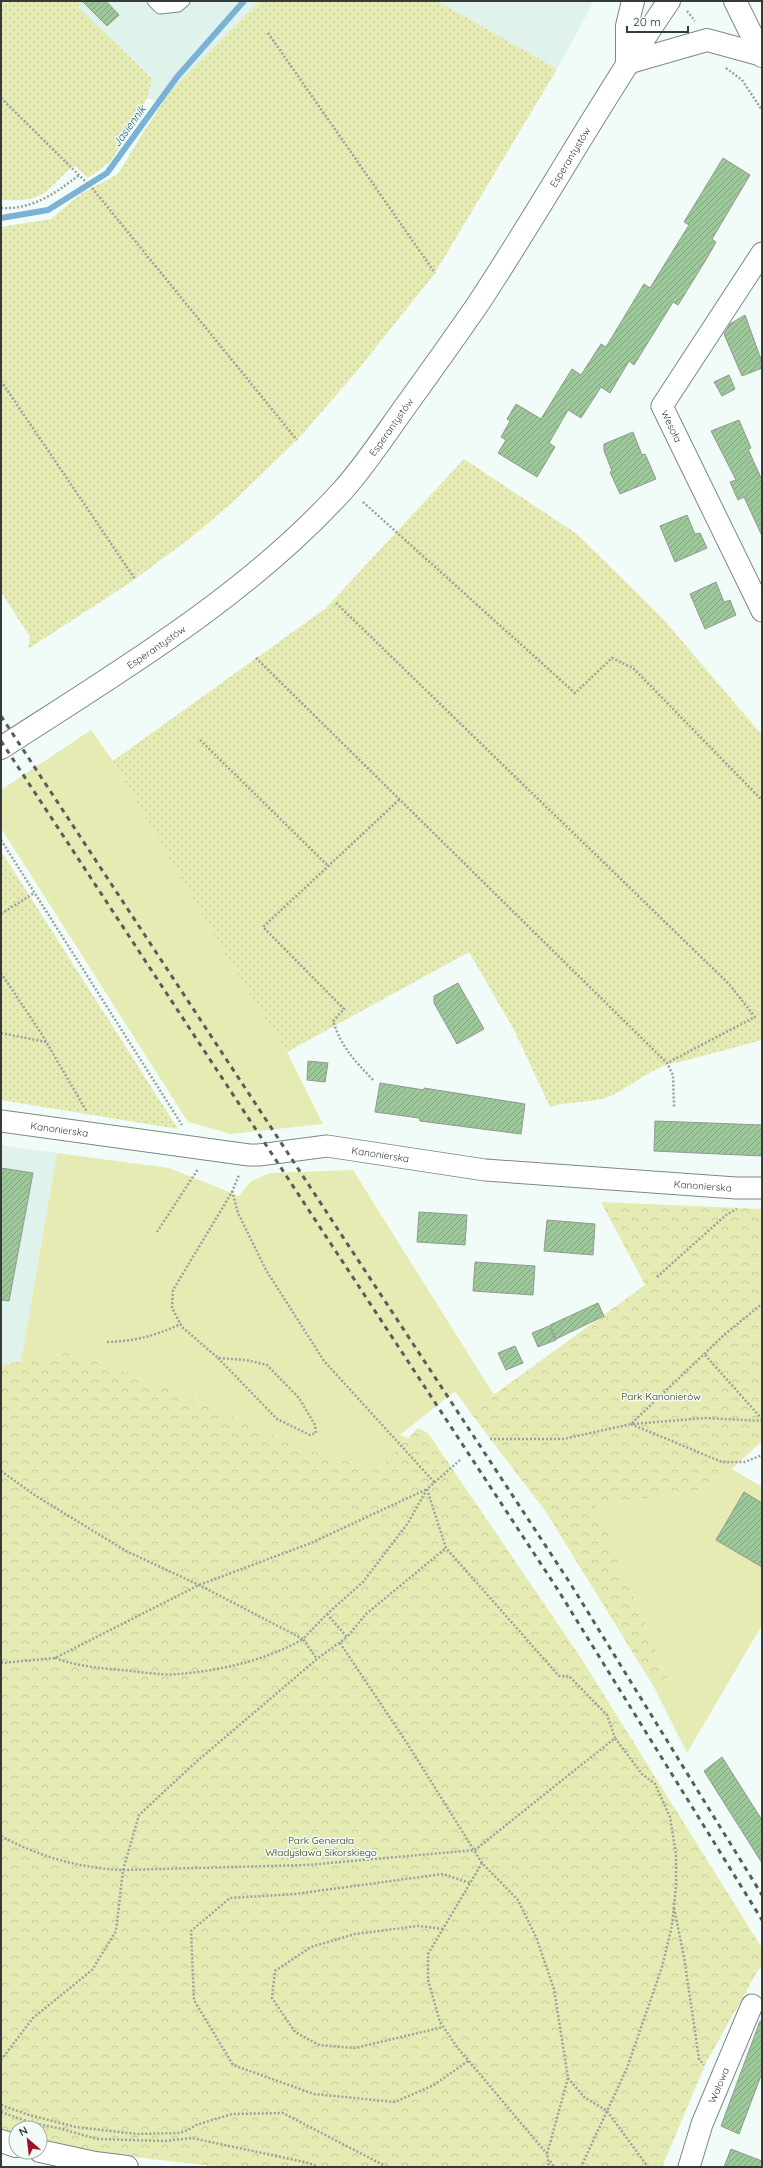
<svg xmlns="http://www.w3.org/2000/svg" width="763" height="2168" font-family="Quicksand,sans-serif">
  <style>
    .built { fill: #dff2ec }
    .grass { fill: #e5ebb3 }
    .park { fill: url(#park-crowns) }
    .garden { fill: url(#garden-dots) }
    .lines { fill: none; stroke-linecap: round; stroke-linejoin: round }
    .stream { stroke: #79b2d5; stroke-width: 6 }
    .building { fill: url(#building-hatch); stroke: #939992 }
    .service-casing { stroke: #7d8784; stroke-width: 13 }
    .minor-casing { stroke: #7d8784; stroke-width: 23 }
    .tertiary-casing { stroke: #7d8784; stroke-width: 24 }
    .primary-casing { stroke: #7d8784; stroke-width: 24 }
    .path { stroke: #9ba3a0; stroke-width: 2.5; stroke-dasharray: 2 2; stroke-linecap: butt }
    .service { stroke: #fff; stroke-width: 11 }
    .minor { stroke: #fff; stroke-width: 21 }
    .tertiary { stroke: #fff; stroke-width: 22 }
    .primary { stroke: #fff; stroke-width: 22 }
    .rail { stroke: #595e5d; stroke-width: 3; stroke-dasharray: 5 5; stroke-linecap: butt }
    .labels { text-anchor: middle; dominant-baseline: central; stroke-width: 3; stroke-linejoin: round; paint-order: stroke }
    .street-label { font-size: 10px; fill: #363a39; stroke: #f1fcf8 }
    .park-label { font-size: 10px; fill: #383b0d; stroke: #f1fcf8 }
    .water-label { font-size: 11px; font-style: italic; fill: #13587b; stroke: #f1fcf8 }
  </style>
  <defs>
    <pattern id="park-crowns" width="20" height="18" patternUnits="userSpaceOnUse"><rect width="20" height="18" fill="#e5ebb3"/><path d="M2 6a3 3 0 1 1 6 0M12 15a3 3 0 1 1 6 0" fill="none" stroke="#c5ca9b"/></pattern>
    <pattern id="garden-dots" width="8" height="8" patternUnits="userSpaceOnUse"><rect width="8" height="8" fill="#e5ebb3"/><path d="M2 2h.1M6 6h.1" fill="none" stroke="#c5ca9b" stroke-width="1.8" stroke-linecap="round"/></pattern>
    <pattern id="building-hatch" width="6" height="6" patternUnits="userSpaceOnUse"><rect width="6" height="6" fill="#9cc89a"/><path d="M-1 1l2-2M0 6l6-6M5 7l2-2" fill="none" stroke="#80a37f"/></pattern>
  </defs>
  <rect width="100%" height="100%" fill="#f1fcf8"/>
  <g class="built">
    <path d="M83 1H260L172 89 163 103 147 98 151 79 77 7Z"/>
    <path d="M437 1H594L557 69Z"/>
    <path d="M1 1145 57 1153 21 1361 1 1365Z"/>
  </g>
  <g class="grass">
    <path d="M91 730 113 761 236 971 287 1052 323 1124 231 1134 188 1122 1 828V790Z"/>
    <path d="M57 1153 169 1168 239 1196 251 1181 270 1173 353 1170 494 1395 470 1412 455 1391 400 1435 408 1438 377 1470 304 1449 169 1388 70 1352 21 1361Z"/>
    <path d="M732 1469 762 1487V1625L687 1753 654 1687 667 1678 596 1505 696 1491Z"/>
  </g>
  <g class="park">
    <path d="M601 1202 762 1209V1441L732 1469 696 1491 596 1505 667 1678 654 1687 546 1512 470 1412 645 1285Z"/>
    <path d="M70 1352 169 1388 304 1449 377 1470 418 1428 428 1433 581 1658 762 1948V1967L758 1970 706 2063 662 2167H220L84 2151 40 2143V2128H16V2136L1 2130V1365Z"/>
  </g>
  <g class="garden">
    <path d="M1 1H83L78 7 152 79 147 98 119 148 110 162 88 178 75 166C62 173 51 190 41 195 31 200 13 201 1 200Z"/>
    <path d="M260 1H437L557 69 435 273 357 371 300 437 234 501 193 536 131 582 28 649 30 637 1 592V227L51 219 82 193 118 174 144 131 172 89Z"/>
    <path d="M464 459 577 534 664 620 762 735V1040L680 1062C651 1065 631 1089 605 1098 589 1103 568 1101 550 1107L514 1030 469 952 287 1052 233 967 113 761 326 608Z"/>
    <path d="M1 851 178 1129 1 1100Z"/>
  </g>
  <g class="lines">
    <path class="stream" d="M1 218 48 210 107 173 177 77 244 1"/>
  </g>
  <g class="building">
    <path d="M82 1H106L119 15 107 26Z"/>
    <path d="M723 158 750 175 712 239 716 242 707 258 678 305 673 302 634 365 629 361 610 393 601 387 581 418 568 410 549 443 555 447 537 477 498 453 506 440 501 437 510 421 507 419 516 404 541 419 572 369 581 375 601 344 606 347 644 284 650 288 679 241 689 225 684 222Z"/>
    <path d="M745 315 762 362V368L742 376 724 334 730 324Z"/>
    <path d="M729 375 735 389 722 396 714 382Z"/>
    <path d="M739 420 751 448 748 449 762 480V536L744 497 738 500 730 482 736 480 711 431Z"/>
    <path d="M633 432 642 455 645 454 646 456 656 479 620 494 610 472 612 471 604 451V444Z"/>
    <path d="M687 515 695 534 700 533 707 548 675 562 660 526Z"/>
    <path d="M716 582 724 602 730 600 736 615 705 629 690 594Z"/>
    <path d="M458 983 484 1029 457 1044 434 1003V996Z"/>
    <path d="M308 1061 328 1063 325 1082 307 1080Z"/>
    <path d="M380 1083 424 1090V1088L525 1104 521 1134 420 1121 419 1118 375 1112Z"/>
    <path d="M655 1121 762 1125V1156L654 1151Z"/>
    <path d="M1 1168 33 1173 9 1301 1 1300Z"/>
    <path d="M419 1212 467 1215 465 1245 417 1242Z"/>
    <path d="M547 1220 595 1224 593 1255 544 1251Z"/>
    <path d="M475 1262 535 1266 533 1295 473 1291Z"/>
    <path d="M598 1303 604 1316 556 1339 550 1325Z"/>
    <path d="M549 1326 556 1340 538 1347 532 1333Z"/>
    <path d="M515 1346 523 1363 506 1370 498 1353Z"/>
    <path d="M744 1492 762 1503V1567L716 1540Z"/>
    <path d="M722 1757 762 1820V1863L704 1771Z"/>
    <path d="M760 2021H762V2073L739 2134 721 2126Z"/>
    <path d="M731 2149 762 2161V2167H724Z"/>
  </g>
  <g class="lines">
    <g class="service-casing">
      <path id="service" d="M153 1 160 8 178 6 184 1"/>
    </g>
    <g class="minor-casing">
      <g id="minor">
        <path id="s1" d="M762 253 662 406 762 611"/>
        <path id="s2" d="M1 1121 249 1155H259L327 1146 485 1170 736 1188H762"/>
        <path id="s3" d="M689 2167 702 2124 752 2005"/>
      </g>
    </g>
    <g class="tertiary-casing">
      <g id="tertiary">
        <path d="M633 1 627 26V63L707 40 762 55"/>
        <path d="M735 1 762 56"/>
        <path d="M1 2141 16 2146"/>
        <path d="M40 2151 95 2163 127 2167"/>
      </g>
    </g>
    <g class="primary-casing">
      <g id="primary">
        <path id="s4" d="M1 748C120 671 247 596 343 490 368 462 388 430 410 400 433 368 456 336 478 304 544 204 601 100 669 1"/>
      </g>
    </g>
    <g class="path">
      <path d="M687 11 695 21"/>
      <path d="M268 33 435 273"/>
      <path d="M726 68 742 80 762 110"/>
      <path d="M1 98 92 188 297 440"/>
      <path d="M1 208C32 210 56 193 79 175"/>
      <path d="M1 381 135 579"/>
      <path d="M363 502 575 693 612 658 633 668 762 800"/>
      <path d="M336 603 729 984 755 1017 667 1063"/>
      <path d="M256 658 667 1063 673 1075 674 1107"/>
      <path d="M200 740 328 866"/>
      <path d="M1 840 182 1125"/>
      <path d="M1 914 34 893"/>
      <path d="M1 973 41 1033 87 1112"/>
      <path d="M1 1033 46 1042"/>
      <path d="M373 1080C354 1060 342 1048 333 1021L344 1009 263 927 400 799"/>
      <path d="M232 1191 238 1213 266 1270 324 1361 435 1483"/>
      <path d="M157 1232 198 1169"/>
      <path d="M657 1277 726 1215 737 1209"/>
      <path d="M107 1342C136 1341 154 1336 181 1324"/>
      <path d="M705 1355 762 1419"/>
      <path d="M218 1358 277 1419 310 1435 316 1433 315 1425 299 1398 267 1365 246 1360 218 1358 182 1327 172 1308 173 1290 232 1192 239 1175"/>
      <path d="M631 1424 722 1462H745L762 1455"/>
      <path d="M633 1424 705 1418 762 1421"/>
      <path d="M490 1439H564L631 1424 725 1334 762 1304"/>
      <path d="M460 1460 427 1489 446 1548 559 1676H569L607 1715 615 1738"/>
      <path d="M1 1471 36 1496 126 1551 199 1585 303 1639 327 1614 363 1582 408 1523 427 1489"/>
      <path d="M327 1614 347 1637 366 1614 446 1548"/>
      <path d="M340 1643 407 1743 482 1863 518 1900 536 1937 554 1989 568 2078 547 2154 549 2167"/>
      <path d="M55 1658C76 1666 98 1668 121 1670 139 1671 160 1676 178 1674 220 1671 267 1660 303 1639L317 1659"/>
      <path d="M1 1663 55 1658 199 1585 311 1543 427 1489"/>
      <path d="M1 1836C40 1857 79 1868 123 1870L307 1865 475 1850 615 1738 642 1774 655 1784 670 1817 676 1854V1886L672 1926 662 1967 627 2068 581 2167"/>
      <path d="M482 1863 428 1954V1980L440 2022 457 2047 547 2154"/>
      <path d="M674 1908 684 1957 699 2059 704 2065"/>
      <path d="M443 1929 418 1926 355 1934 311 1947 275 1971 272 1998 295 2032 319 2045 355 2048 443 2027"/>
      <path d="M1 2060 33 2018 92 1970 116 1931 123 1870 139 1815 196 1762 317 1659 347 1637"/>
      <path d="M468 2061 434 2085 395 2102 314 2094 233 2065 194 2000 191 1931 230 1898 295 1894 443 1874 470 1883"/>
      <path d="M568 2078 584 2097 607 2111 648 2167"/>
      <path d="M1 2105 29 2115 76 2127 137 2134 179 2133 188 2130 196 2125 232 2114 283 2113 387 2167"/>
      <path d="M1 2112 32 2123 58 2128 97 2139 164 2141 192 2138 309 2163 318 2167"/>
      <path d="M550 2161 554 2167"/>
    </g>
    <use href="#service" class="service"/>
    <use href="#minor" class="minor"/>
    <use href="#tertiary" class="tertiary"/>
    <use href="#primary" class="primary"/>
    <g class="rail">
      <path d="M1 716 570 1583 762 1895"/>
      <path d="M1 741 558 1590 762 1920"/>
    </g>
  </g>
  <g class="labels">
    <g class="street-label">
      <text stroke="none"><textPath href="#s4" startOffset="833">Esperantystów</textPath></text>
      <text stroke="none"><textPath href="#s1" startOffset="205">Wesoła</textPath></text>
      <text stroke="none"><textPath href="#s4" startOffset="509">Esperantystów</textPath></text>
      <text stroke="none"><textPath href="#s4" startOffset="185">Esperantystów</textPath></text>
      <text stroke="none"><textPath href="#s2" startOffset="59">Kanonierska</textPath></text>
      <text stroke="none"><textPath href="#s2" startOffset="383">Kanonierska</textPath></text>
      <text stroke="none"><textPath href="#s2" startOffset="707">Kanonierska</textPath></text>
      <text stroke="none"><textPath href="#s3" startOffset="87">Wałowa</textPath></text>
    </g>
    <g class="park-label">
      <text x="661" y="1396">Park Kanonierów</text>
      <text x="321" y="1840">Park Generała<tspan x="321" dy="12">Władysława Sikorskiego</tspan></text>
    </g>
    <g class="water-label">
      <text transform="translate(129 126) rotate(-54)">Jasiennik</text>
    </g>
  </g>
  <rect width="763" height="2168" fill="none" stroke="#363a39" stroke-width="4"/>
  <g transform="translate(28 2140) rotate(332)"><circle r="19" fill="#f1fcf8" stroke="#a6aeac"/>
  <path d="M0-3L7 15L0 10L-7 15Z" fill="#a60c2c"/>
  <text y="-6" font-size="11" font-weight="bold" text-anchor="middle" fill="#363a39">N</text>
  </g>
  <path d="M627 26v6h61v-6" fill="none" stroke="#363a39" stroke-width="2"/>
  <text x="633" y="26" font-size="12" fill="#363a39" stroke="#f1fcf8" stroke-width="3" paint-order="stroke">20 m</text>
</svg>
